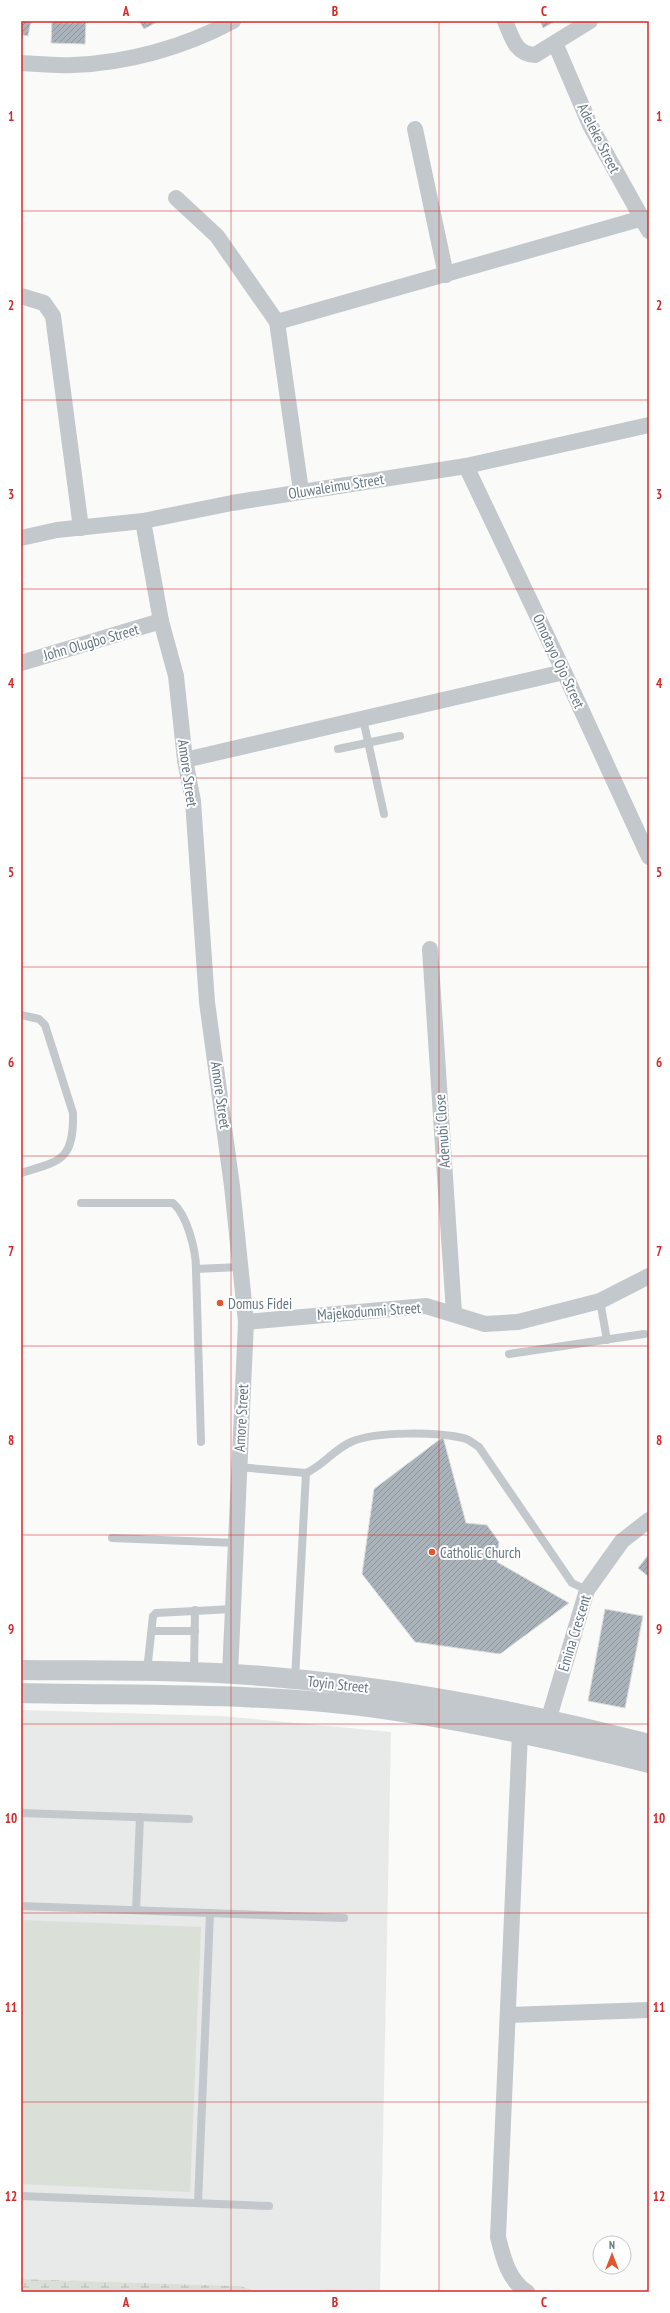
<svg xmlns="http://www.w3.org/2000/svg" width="670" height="2313" font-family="'PT Sans Narrow',sans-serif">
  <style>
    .built { fill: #e8e9e9 }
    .grass { fill: #dadfd7 }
    .wetland { fill: url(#wetland-marsh) }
    .building { fill: url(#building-hatch); stroke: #dcdcda }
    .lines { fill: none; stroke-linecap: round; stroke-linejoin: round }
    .service { stroke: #c3c8cc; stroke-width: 8 }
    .minor { stroke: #c3c8cc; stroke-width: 16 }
    .tertiary { stroke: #c3c8cc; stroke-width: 20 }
    .grid { fill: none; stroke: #d62828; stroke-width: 1; stroke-opacity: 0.55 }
    .poi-dot { fill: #e4572e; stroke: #fff; stroke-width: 1.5 }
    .labels { text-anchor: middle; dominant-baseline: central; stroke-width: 4; stroke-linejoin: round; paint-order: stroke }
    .street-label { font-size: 15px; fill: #657683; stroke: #fff }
    .poi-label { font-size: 15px; fill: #657683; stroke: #fff; text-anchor: start }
    .neatline { fill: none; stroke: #d62828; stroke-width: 1.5 }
    .grid-label { font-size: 13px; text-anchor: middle; font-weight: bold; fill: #d62828 }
  </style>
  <defs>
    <pattern id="wetland-marsh" width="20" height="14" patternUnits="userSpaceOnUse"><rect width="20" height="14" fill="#dadfd7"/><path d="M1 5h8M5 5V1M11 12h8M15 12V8" fill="none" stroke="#b4b9b4"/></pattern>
    <pattern id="building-hatch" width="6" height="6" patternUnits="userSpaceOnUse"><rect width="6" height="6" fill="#aab3b9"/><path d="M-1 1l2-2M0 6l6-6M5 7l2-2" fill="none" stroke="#8e969c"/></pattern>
  </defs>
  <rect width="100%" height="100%" fill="#fafaf8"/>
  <path class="built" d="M21 1710 222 1716 391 1732 380 2292H259L240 2286 21 2279Z"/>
  <path class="grass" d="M21 1920 201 1927 190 2192 21 2184Z"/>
  <path class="wetland" d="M21 2279 240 2286 259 2292H21Z"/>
  <g class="building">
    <path d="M21 21H31L28 36 23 35 21 44Z"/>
    <path d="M52 21H86L85 44 51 43Z"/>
    <path d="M139 21H156L157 22 144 29Z"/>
    <path d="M540 21H556L543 28Z"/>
    <path d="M443 1437 466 1523 487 1525 499 1542 497 1562 569 1603 500 1654 415 1642 362 1574 374 1489Z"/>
    <path d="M649 1554V1577L638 1568Z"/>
    <path d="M605 1609 643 1616 625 1708 588 1701Z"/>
  </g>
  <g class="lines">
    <g class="service">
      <path d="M363 719 384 814"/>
      <path d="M338 749 400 736"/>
      <path d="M21 1015 39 1019 45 1025 73 1113C74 1161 60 1161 21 1173"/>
      <path d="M81 1203H173C187 1215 196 1250 196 1269L240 1267"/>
      <path d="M196 1269 201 1442"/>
      <path d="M600 1301 607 1340"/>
      <path d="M509 1354 644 1334"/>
      <path d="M238 1467 306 1473 295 1679"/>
      <path d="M306 1473C324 1465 333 1450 351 1442 375 1431 437 1432 463 1438 469 1439 474 1444 479 1447L572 1583 587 1590"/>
      <path d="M112 1538 236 1543"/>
      <path d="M152 1631H195"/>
      <path d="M147 1671 153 1616 156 1613 233 1609"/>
      <path d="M194 1673 195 1610"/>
      <path d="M21 1813 189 1819"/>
      <path d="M21 1906 344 1918"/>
      <path d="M136 1910 140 1817"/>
      <path d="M21 2196 269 2206"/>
      <path d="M198 2203 210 1913"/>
    </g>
    <g class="minor">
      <path d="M505 21C512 37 515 54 535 55L590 21"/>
      <path d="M555 43 590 125 649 231"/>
      <path d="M21 63C38 64 56 66 73 65 128 63 185 47 233 21"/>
      <path d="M415 129 446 275"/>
      <path d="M176 198 217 236 277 322 301 491"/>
      <path d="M21 296 44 303 53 316 81 528"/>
      <path d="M277 322 643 218"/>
      <path d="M466 466 564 672 649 857"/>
      <path d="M143 521 161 621 176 676 185 760 193 801 207 1002 232 1186 246 1322 230 1674"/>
      <path d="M21 538 57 530 143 521 232 503 466 466 649 425"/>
      <path d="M21 663 161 621"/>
      <path d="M185 760 564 672"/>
      <path d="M430 949 454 1313"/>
      <path d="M246 1322 426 1306 485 1324 518 1322 600 1301 649 1276"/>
      <path d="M548 1721 587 1590 622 1541 649 1520"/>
      <path d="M520 1733 498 2237C503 2257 508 2280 527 2292"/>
      <path d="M508 2015 649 2010"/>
    </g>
    <g class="tertiary">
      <path d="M21 1670C105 1671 189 1669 273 1677 400 1688 526 1712 649 1744"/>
      <path d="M21 1693C144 1696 268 1692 390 1710 477 1722 564 1742 649 1763"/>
    </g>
  </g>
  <path class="grid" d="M231 21V2292M439 21V2292M21 211H649M21 400H649M21 589H649M21 778H649M21 967H649M21 1156H649M21 1346H649M21 1535H649M21 1724H649M21 1913H649M21 2102H649"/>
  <g class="poi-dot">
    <circle cx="220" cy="1303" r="4"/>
    <circle cx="432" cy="1552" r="4"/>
  </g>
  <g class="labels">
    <g class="street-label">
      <text transform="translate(599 138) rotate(63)">Adeleke Street</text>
      <text transform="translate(336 486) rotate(-9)">Oluwaleimu Street</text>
      <text transform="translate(91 642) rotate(-16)">John Olugbo Street</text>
      <text transform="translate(559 661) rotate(65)">Omotayo Ojo Street</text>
      <text transform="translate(188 773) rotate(82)">Amore Street</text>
      <text transform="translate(221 1095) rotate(82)">Amore Street</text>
      <text transform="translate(442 1131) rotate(-94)">Adenubi Close</text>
      <text transform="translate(369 1311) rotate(-4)">Majekodunmi Street</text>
      <text transform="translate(241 1418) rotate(-87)">Amore Street</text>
      <text transform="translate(574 1633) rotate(-73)">Emina Crescent</text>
      <text transform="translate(338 1684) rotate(6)">Toyin Street</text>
    </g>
    <g class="poi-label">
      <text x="228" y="1303">Domus Fidei</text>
      <text x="440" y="1552">Catholic Church</text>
    </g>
  </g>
  <rect width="670" height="2313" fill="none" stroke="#ffffff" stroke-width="44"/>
  <g transform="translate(612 2255)"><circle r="19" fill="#ffffff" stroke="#c1c8cd"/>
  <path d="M0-3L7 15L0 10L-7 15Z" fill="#e4572e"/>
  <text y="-6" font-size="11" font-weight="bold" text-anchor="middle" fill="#657683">N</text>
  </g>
  <rect x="22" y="22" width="626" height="2269" class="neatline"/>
  <g class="grid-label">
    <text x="126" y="16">A</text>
    <text x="335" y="16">B</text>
    <text x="544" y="16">C</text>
    <text x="11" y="121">1</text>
    <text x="659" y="121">1</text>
    <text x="11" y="310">2</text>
    <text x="659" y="310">2</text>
    <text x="11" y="499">3</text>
    <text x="659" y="499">3</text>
    <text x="11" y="688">4</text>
    <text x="659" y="688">4</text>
    <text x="11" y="877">5</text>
    <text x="659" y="877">5</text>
    <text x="11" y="1067">6</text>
    <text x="659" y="1067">6</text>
    <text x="11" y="1256">7</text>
    <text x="659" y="1256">7</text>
    <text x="11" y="1445">8</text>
    <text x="659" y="1445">8</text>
    <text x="11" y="1634">9</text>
    <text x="659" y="1634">9</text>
    <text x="11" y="1823">10</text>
    <text x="659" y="1823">10</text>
    <text x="11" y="2012">11</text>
    <text x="659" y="2012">11</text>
    <text x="11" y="2201">12</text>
    <text x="659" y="2201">12</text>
    <text x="126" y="2307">A</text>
    <text x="335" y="2307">B</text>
    <text x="544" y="2307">C</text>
  </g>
</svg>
